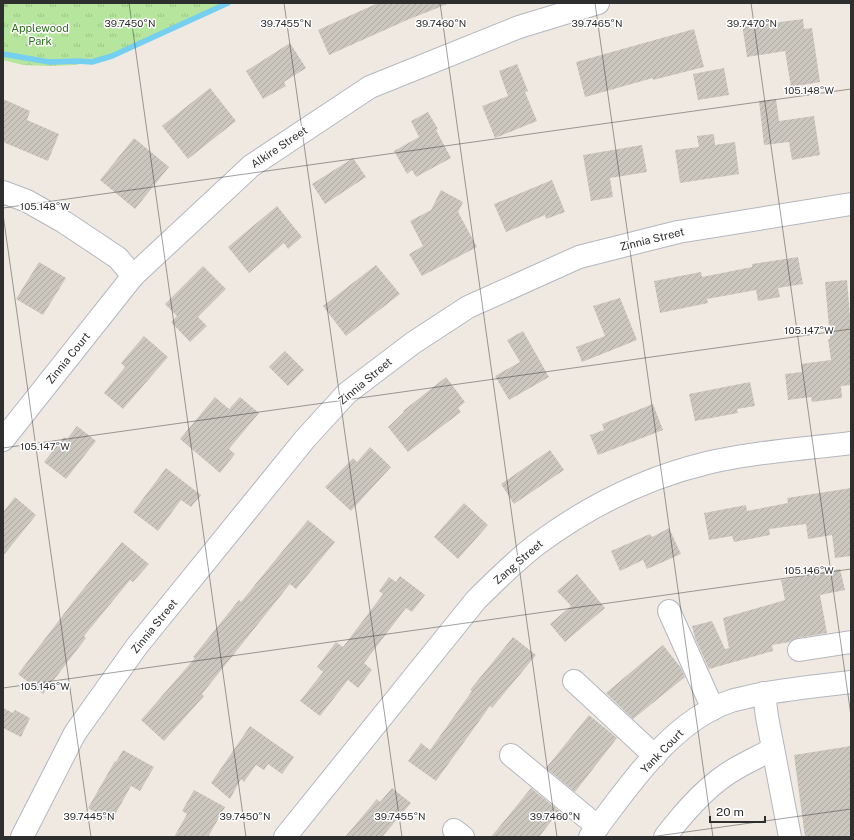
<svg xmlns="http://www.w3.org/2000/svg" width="854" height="840" font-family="'Public Sans',sans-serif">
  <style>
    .grass { fill: url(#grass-tufts) }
    .forest { fill: url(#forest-firs) }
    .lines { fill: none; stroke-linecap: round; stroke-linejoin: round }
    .stream { stroke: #75cff0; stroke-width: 5.5 }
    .building { fill: url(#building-hatch) }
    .minor-casing { stroke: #b4b7c1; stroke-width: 24 }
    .minor { stroke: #fff; stroke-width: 22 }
    .ticks { fill: none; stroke: #2e2e2e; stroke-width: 1; stroke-opacity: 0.45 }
    .labels { text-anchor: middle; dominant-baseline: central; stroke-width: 3; stroke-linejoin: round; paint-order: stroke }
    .park-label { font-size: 11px; fill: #2c6e1b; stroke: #fff }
    .street-label { font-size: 11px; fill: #2e2e2e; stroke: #fff }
    .ticks-label { font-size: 10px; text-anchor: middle; fill: #2e2e2e; stroke: #fff; stroke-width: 3; stroke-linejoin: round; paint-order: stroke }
  </style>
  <defs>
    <pattern id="grass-tufts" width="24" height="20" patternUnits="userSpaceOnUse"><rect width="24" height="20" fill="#b6e59e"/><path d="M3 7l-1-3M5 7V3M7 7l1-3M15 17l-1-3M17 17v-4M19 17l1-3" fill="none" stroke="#9dc588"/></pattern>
    <pattern id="forest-firs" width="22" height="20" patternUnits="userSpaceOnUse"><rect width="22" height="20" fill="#b6e59e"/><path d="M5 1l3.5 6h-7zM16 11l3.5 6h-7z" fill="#9dc588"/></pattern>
    <pattern id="building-hatch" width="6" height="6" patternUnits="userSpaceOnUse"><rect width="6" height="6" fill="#cbc7bf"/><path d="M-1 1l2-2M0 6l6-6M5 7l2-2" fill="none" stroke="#afaba4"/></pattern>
  </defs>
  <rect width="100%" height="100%" fill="#efe9e1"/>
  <path class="grass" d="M3 3H228L112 56 92 62 74 65 48 66 23 65 3 60Z"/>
  <path class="forest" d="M3 3H11V13L6 21 3 22Z"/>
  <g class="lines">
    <path class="stream" d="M3 54 49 62 77 61 92 62 112 56 228 3"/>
  </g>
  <g class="building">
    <path d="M378 3H450L407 20 329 55 318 30Z"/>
    <path d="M803 19 804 29 812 28 820 82 791 87 785 51 747 57 742 24 764 20 765 24Z"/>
    <path d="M694 29 704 67 653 80V78L585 97 576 62Z"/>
    <path d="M290 43 306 68 284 82 286 86 263 99 246 71Z"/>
    <path d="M517 64 528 91 525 92 537 121 495 138 482 106 508 96 499 71Z"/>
    <path d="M724 68 729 95 698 100 693 74Z"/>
    <path d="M210 88 236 121 188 159 162 126Z"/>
    <path d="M3 99 30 111 27 120 59 134 48 161 3 142Z"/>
    <path d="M776 99 779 121 814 116 820 155 792 160 789 142 764 145 759 101Z"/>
    <path d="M428 112 438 129 436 130 451 158 416 177 412 170 407 174 394 151 419 137 411 121Z"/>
    <path d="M714 134 715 145 735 142 739 174 680 183 675 150 699 147 697 136Z"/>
    <path d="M134 138 169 167 135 209 100 180Z"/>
    <path d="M642 145 647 172 610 178 613 197 591 201 583 155Z"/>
    <path d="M353 158 366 177 325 204 312 184Z"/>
    <path d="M552 180 565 212 546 219 545 215 506 232 494 204Z"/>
    <path d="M441 190 463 202 458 212 477 247 422 276 409 254 423 246 410 221 431 210Z"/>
    <path d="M277 206 302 237 288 249 284 243 249 273 228 247Z"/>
    <path d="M798 257 803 284 778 288 780 297 758 301 756 290 707 299 708 303 660 313 654 281 701 272 702 277 752 267V264Z"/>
    <path d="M39 262 66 278 43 315 16 299Z"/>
    <path d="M376 265 400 294 346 336 323 306Z"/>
    <path d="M203 266 226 289 198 317 207 326 190 342 171 322 177 316 165 304Z"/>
    <path d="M847 280 851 328V385L841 386 842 398 812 402 811 397 788 400 785 374 802 372 801 364 831 360 828 339H830L825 282Z"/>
    <path d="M620 298 637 340 582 362 576 347 605 336 593 306Z"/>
    <path d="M523 331 549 377 509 400 495 376 520 362 507 340Z"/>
    <path d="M144 336 168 357 123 409 104 393 125 367 121 363Z"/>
    <path d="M285 351 304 370 288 386 269 367Z"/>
    <path d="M446 377 465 402 458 408 461 412 408 452 388 427 404 412 403 411Z"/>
    <path d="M750 382 755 406 737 409 738 413 695 421 689 394Z"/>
    <path d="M215 397 229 409 240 397 259 413 229 449 235 454 220 473 180 439Z"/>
    <path d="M653 404 663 430 598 455 590 435 604 430 602 424Z"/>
    <path d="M77 426 96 441 66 479 44 462 64 437 67 439Z"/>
    <path d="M370 447 391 467 351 511 325 487 353 458 357 462Z"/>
    <path d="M550 450 564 470 514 504 501 484Z"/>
    <path d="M166 468 201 495 191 507 181 500 158 531 133 512Z"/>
    <path d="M851 488V556L835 558 832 535 808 539 806 524 769 529 770 535 734 542 732 536 709 540 704 513 746 505 747 511 788 503 787 498Z"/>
    <path d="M15 497 36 515 3 556V512Z"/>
    <path d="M464 503 488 525 458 559 434 537Z"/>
    <path d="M308 520 335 542 296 589 290 584 202 694 204 696 164 741 141 720 195 658 193 657 239 600 241 602Z"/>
    <path d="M669 528 681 554 647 569 643 560 620 571 611 551 650 534 652 537Z"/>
    <path d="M122 542 149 564 133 582 130 580 84 636 86 638 43 694 18 674 76 598Z"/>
    <path d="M840 569 845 590 820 595 827 633 797 638 790 642 772 645 773 651 709 669 695 638 692 626 712 621 725 649 729 648 723 618 785 600 781 580Z"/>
    <path d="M577 574 605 608 565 642 550 624 571 606 557 591Z"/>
    <path d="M400 576 425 595 412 612 406 608 364 663 372 670 358 688 348 680 320 716 300 701 323 672 317 667 336 642 343 647 383 594 379 591 389 577 396 582Z"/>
    <path d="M513 637 536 655 492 708 490 706 436 781 408 761 421 743 430 750 472 691 470 690Z"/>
    <path d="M663 645 681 668 685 677 633 719 606 693Z"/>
    <path d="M3 708 13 713 15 710 30 718 21 737 3 728Z"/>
    <path d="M589 715 617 738 575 792 546 768Z"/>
    <path d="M250 726 294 757 282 774 268 764 264 770 256 765 244 782 241 779 230 799 211 783Z"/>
    <path d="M851 746V837H805L794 755Z"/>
    <path d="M123 750 154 767 140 791 131 786 111 822 88 808 115 761 116 762Z"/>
    <path d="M392 788 411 803 382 837H345L377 799 380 802Z"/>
    <path d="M531 788 559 811 539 837H491Z"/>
    <path d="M194 790 225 807 208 837H174L187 814 182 811Z"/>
  </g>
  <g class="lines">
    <g class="minor-casing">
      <g id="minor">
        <path d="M3 192 27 201 64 222 118 258 133 276"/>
        <path d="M3 440 133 276 251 166 370 87 519 27 598 3"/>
        <path d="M669 611 713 709"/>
        <path d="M799 650 851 642"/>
        <path d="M574 681 655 756"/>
        <path d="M764 693 767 717 790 837"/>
        <path d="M511 755 598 827"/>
        <path d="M454 830 463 837"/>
        <path d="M22 837 75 733 137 646 305 439 347 393 413 343 468 307 579 257 678 232 851 204"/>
        <path d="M285 837 476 600C495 581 514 562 536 545 587 507 645 478 707 463 754 452 803 449 851 443"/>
        <path d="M590 837C628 788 669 722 731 701 737 699 745 698 751 696 784 689 818 686 851 682"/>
        <path d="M665 837C684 812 707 785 735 769 747 762 760 756 773 749"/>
      </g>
    </g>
    <use href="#minor" class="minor"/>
  </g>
  <path class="ticks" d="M129 3 246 837M284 3 402 837M440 3 557 837M595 3 713 837M751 3 851 716M3 208 851 89M3 214 91 837M3 448 851 329M3 688 851 569M650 837 851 809"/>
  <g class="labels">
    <g class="park-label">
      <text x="40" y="28">Applewood<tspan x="40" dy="13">Park</tspan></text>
    </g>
    <g class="street-label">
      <text transform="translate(279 147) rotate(-34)">Alkire Street</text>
      <text transform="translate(652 239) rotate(-14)">Zinnia Street</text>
      <text transform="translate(68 358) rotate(-51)">Zinnia Court</text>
      <text transform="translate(365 381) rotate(-40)">Zinnia Street</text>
      <text transform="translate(518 562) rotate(-41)">Zang Street</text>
      <text transform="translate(154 626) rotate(-51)">Zinnia Street</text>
      <text transform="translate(662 751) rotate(-46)">Yank Court</text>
    </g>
  </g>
  <g class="ticks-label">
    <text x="130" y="27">39.7450°N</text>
    <text x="286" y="27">39.7455°N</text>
    <text x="441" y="27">39.7460°N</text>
    <text x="597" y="27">39.7465°N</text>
    <text x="752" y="27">39.7470°N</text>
    <text x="809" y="94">105.148°W</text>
    <text x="45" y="210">105.148°W</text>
    <text x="809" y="334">105.147°W</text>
    <text x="45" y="450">105.147°W</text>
    <text x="809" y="574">105.146°W</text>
    <text x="45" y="690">105.146°W</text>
    <text x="89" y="820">39.7445°N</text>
    <text x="245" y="820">39.7450°N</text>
    <text x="400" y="820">39.7455°N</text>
    <text x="555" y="820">39.7460°N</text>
  </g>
  <rect width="854" height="840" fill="none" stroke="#2e2e2e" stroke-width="8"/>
  <path d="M710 816v6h55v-6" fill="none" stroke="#2e2e2e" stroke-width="2"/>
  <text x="716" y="816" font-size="12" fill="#2e2e2e" stroke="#ffffff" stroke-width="3" paint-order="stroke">20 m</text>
</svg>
